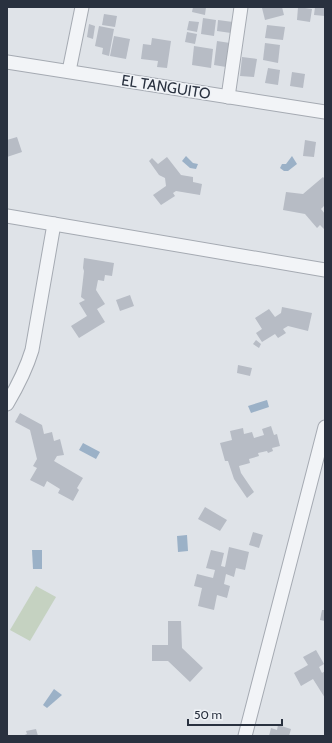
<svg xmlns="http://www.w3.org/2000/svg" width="332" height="743" font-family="Cabin,sans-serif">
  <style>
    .green { fill: #c5d2c1 }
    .water { fill: #9bb1c7 }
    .building { fill: #b7bcc5 }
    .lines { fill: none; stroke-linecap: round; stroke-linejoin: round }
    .minor-casing { stroke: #a5aab2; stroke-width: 15 }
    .minor { stroke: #f2f4f7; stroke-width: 13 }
    .labels { text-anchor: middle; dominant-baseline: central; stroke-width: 3; stroke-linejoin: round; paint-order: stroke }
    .street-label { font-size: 15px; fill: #29313f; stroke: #eff2f6 }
  </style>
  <rect width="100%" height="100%" fill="#dfe3e8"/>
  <path class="green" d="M36 586 56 597 30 641 10 630Z"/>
  <g class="water">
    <path d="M186 156 193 163 198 164 196 169 190 168 182 161Z"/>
    <path d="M292 156 297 164 288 171H284L280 168 282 164H286Z"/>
    <path d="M267 400 269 407 251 413 248 406Z"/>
    <path d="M83 443 100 452 96 459 79 450Z"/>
    <path d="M187 535 188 551 178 552 177 536Z"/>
    <path d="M32 550H42V569H33Z"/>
    <path d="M54 689 62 695 47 708 43 705Z"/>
  </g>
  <g class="building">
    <path d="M193 7H206L205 15 192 12Z"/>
    <path d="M266 7H282L284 15 265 20 262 8Z"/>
    <path d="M298 7 312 9 310 22 297 20Z"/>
    <path d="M315 7H325V16L314 15Z"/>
    <path d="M104 14 117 16 115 27 102 25Z"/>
    <path d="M203 18 216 20 214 36 201 34Z"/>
    <path d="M218 20 233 22 231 33 217 31Z"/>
    <path d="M189 21 199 22 197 32 187 30Z"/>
    <path d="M89 24 95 26 93 39 87 37Z"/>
    <path d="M267 25 285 27 283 40 265 38Z"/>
    <path d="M99 26 114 29 109 56 102 54 103 48 95 46Z"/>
    <path d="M187 32 197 34 195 44 185 42Z"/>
    <path d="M114 36 130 39 126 59 110 56Z"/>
    <path d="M152 38 171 41 167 68 157 67 158 61 141 59 143 44 151 45Z"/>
    <path d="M217 41 230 43 226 67 214 65Z"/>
    <path d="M265 43 280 45 278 63 263 60Z"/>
    <path d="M194 46 213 49 211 68 192 65Z"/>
    <path d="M242 57 257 59 254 77 240 76Z"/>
    <path d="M268 68 280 70 278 85 265 83Z"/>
    <path d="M292 72 305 74 303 88 290 86Z"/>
    <path d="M17 137 22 152 7 157V140Z"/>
    <path d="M305 140 316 142 314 157 303 156Z"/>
    <path d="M167 157 181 175 193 177V182L202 184 200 195 176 191 173 193 175 196 161 205 153 195 166 186 165 178 159 175 149 161 152 158 158 164Z"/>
    <path d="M323 177 325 179V205L321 209 325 214V230L320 225 317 228 305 214 283 210 286 192 303 194Z"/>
    <path d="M84 258 114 263 112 276 105 275 104 281 98 280 96 290 105 304 97 309 105 322 79 338 71 326 87 316 79 303 85 300 81 297 84 271 83 268Z"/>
    <path d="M130 295 134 306 120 311 116 300Z"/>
    <path d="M282 307 312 313 308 331 288 326 283 329 286 333 278 338 275 334 262 342 256 333 262 329 255 318 269 309 275 317 281 313Z"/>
    <path d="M256 340 261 344 259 348 253 344Z"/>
    <path d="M238 365 252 368 250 376 237 373Z"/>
    <path d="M20 413 42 425 44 434 52 432 54 441 60 439 64 455 57 456 54 461 83 478 77 488 79 490 73 501 58 493 60 489 47 481 44 487 30 480 37 468 33 466 37 459 30 430 15 422Z"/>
    <path d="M271 426 274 435 277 434 280 446 272 448 273 451 268 453 267 451 258 453 259 456 249 459 250 463 239 466 241 473 254 492 247 498 234 479 228 461H225L220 443 232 440 230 431 243 428 244 434 252 432 254 438 264 435 262 429Z"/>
    <path d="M205 507 227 520 220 531 198 519Z"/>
    <path d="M253 532 263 535 259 548 249 545Z"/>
    <path d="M229 547 249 552 245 570 236 568 234 577 226 574 224 584 230 586 227 598 217 595 214 610 198 606 202 588 194 586 197 574 213 578 215 570 206 568 211 550 224 553 221 566 225 567Z"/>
    <path d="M322 610H325V621L320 620Z"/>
    <path d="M168 621H181L182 648 203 668 190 682 168 661H152V645H168Z"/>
    <path d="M316 650 324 664 319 667 322 673 325 671V698L313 679 301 686 294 673 308 665 303 657Z"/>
    <path d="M278 725 291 729 289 736H269L271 728 277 730Z"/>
    <path d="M36 729 38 736H22L27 734 26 731Z"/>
  </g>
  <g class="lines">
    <g class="minor-casing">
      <g id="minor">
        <path d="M7 62 325 112"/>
        <path d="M69 71 82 7"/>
        <path d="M228 97 241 7"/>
        <path d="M7 216 325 270"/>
        <path d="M7 404C17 387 26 370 32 350L54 224"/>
        <path d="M245 736 325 427"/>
      </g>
    </g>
    <use href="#minor" class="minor"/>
  </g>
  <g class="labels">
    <g class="street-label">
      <text transform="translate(166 87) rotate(9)">EL TANGUITO</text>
    </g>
  </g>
  <rect width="332" height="743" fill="none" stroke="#29313f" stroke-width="16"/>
  <path d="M188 719v6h94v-6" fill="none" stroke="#29313f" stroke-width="2"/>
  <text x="194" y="719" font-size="12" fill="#29313f" stroke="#eff2f6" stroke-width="3" paint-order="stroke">50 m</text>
</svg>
